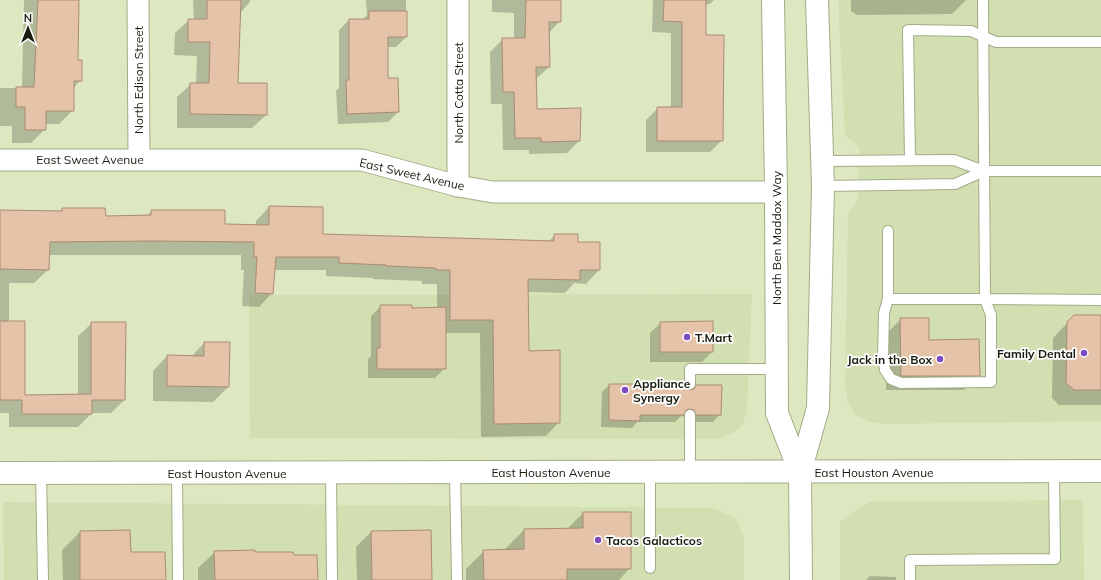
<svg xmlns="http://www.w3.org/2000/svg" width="1101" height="580" font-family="Mulish,sans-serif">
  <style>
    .built { fill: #d2dfb0 }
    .shadow { fill: #0003 }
    .building { fill: #e5c3a8; stroke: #ab8b72 }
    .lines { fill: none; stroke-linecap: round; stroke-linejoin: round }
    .lane-casing { stroke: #a2ac86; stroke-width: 12 }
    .street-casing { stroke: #a2ac86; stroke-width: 23 }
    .secondary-casing { stroke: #a2ac86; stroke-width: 24 }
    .lane { stroke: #fff; stroke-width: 10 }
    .street { stroke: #fff; stroke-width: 21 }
    .secondary { stroke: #fff; stroke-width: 22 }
    .poi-dot { fill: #7e4ac1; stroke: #fff; stroke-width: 1.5 }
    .labels { text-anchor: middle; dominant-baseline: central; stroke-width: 3.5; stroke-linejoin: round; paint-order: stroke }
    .street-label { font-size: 12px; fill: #181c0d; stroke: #fff }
    .poi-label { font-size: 12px; font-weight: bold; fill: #181c0d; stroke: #fff; text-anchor: start }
  </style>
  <rect width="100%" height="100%" fill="#dde8c0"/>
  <g class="built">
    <path d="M838 0H1101V421L883 424 869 422 855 414 848 403 845 386 848 213 858 199 859 147 845 135Z"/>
    <path d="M752 294 747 409 743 424 732 434 715 439 250 438 249 295Z"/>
    <path d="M1083 500 1084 580H840V522L869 502Z"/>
    <path d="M3 502 714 508 736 519 744 538V580H4Z"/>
  </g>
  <g class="shadow">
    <path d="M24 0H74L77 61 81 80 73 88V110L59 124H45V129L31 143H12V126H0V88H22Z"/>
    <path d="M193 0H250V2L240 13 237 84 266 115 252 128H177V97L191 84H196L197 56 174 55 175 33 189 20H194Z"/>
    <path d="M366 0H406V37L396 47H387V79L398 112 388 122 338 124 336 91 339 88V30L349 20H362L367 15Z"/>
    <path d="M492 0H560V21L549 33V67L535 80 536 110 579 141 567 153 529 154V150H503L502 104H491L490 52 503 39H514V13L492 12Z"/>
    <path d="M653 0H714L710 4H705V36L722 140 710 152H646V120L658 108H671V33L652 32Z"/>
    <path d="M851 0H966L952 14 857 15 851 11Z"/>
    <path d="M269 207 322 235 549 241 555 235 577 243H599V270L586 284 574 283 565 293 527 292 528 352 559 422 546 436 481 437 480 333H445V368L435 378H368V359L371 356V316L381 306 411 309H437V284H422V281L373 279V278L326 276V270H274L272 293 259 307 242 306 244 270H241V255H48V270L34 283H9V322L24 396 78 395V336L92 323 124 400 111 413H92L78 427H9V413H0V211L59 212 62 209 105 217 146 216 152 211 224 225 256 226V221Z"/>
    <path d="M1074 316H1101V405H1059L1052 398 1053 338Z"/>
    <path d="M901 319 928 341 978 375 964 390H886V334Z"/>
    <path d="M661 323 712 352 702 362H650V333Z"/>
    <path d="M204 343 228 387 213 402 153 401V371L167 356 191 357Z"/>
    <path d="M609 385 691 391 697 386 720 414 713 422H689L686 417 681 416 675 422H637L632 428 601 427 602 392Z"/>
    <path d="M583 513 630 568 619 580H466V569L484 551 506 550V548L524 530 567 529Z"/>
    <path d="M430 531 431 580H357L356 547 371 532Z"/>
    <path d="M80 532 130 553 165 580H63L62 550Z"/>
    <path d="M215 552 293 556 317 580H198V568Z"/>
    <path d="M870 576 896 577V580H866Z"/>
  </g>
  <g class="building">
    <path d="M38 0H79L78 60H82V81H74V111H46V130H25V107H16V87H34Z"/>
    <path d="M207 0H241L238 83H267V115L190 114V83H209L210 42H188V19H207Z"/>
    <path d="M526 0H561V22H549L550 67H536L537 109 581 108 580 141 541 142V138H515L514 92H503L502 38H525Z"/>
    <path d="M664 0H706V35H724L723 141H657V107H682V22L663 21Z"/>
    <path d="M369 11H407V37H388V78H398L399 112 347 114 346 80H349V19H369Z"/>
    <path d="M269 206 323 207V234L554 241V234H578V242H600V270H580V280L528 279 529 351 560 350V423L494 424 493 320H450V270H436V268L386 266V265L339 263V257H276L273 294 255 293 257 257H254V242L151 241 50 242 49 270 0 269V210L62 211V208H105L106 216 151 215V210H225V224L269 225Z"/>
    <path d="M380 305H412V308L446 307V369H377V348H380Z"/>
    <path d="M1074 315H1101V390H1074L1066 383 1067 322Z"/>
    <path d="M900 318H929V340L979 339 980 376H901Z"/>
    <path d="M0 321H25V395L91 394V322H126L125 400H92V414H22V400H0Z"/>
    <path d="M713 321V352H660V322Z"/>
    <path d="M204 342H230L229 387 167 386V355L204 356Z"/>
    <path d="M609 384H684L686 389 690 390 694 389 696 385H722L721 415H696L694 410 690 409 686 410 684 415H640V421L609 420Z"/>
    <path d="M583 512H631V569H567V580H484L483 550 524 549V529L583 528Z"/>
    <path d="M130 530 131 552H165L166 580H80V531Z"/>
    <path d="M431 530 432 580H372L371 531Z"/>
    <path d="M255 550V552H293L294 555H317L318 580H215L214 551Z"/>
  </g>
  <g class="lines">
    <g class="lane-casing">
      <g id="lane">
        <path d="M983 0 985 299 1101 300"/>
        <path d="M910 160 908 30 971 31 996 42H1101"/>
        <path d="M823 161 954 160 984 171H1101"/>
        <path d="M823 186 955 184 984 171"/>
        <path d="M888 299H985L991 315V382L901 383 891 379 885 370 883 357 884 313 888 299V231"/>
        <path d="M690 384V369H777"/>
        <path d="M690 415V472"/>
        <path d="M331 472 332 580"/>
        <path d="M455 472 457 580"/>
        <path d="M41 473 43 580"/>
        <path d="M177 473 178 580"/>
        <path d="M650 568V472"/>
        <path d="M910 580V560L1055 559 1054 471"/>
      </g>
    </g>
    <g class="street-casing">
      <g id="street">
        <path d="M138 0 139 159"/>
        <path d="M458 0V186"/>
        <path d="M0 160H362L458 186 493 192H776"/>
      </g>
    </g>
    <g class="secondary-casing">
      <g id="secondary">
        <path d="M773 0 776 192 777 413 800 472"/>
        <path d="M0 473 1101 471"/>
        <path d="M801 580 800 472 818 408 823 186 817 0"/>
      </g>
    </g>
    <use href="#lane" class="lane"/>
    <use href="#street" class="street"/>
    <use href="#secondary" class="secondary"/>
  </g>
  <g class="poi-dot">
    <circle cx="687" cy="337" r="4"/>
    <circle cx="1084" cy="353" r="4"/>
    <circle cx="940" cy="359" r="4"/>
    <circle cx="625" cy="390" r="4"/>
    <circle cx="598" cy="540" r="4"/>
  </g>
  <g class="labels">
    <g class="street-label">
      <text transform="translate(138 80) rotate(-90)">North Edison Street</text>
      <text transform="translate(458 93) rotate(-90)">North Cotta Street</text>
      <text x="90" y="159">East Sweet Avenue</text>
      <text transform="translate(412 174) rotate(13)">East Sweet Avenue</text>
      <text transform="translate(776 238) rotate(-90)">North Ben Maddox Way</text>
      <text x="551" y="472">East Houston Avenue</text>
      <text x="874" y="472">East Houston Avenue</text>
      <text x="227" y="473">East Houston Avenue</text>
    </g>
    <g class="poi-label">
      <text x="695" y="337">T.Mart</text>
      <text x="1076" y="353" text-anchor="end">Family Dental</text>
      <text x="932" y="359" text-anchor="end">Jack in the Box</text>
      <text x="633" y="383">Appliance<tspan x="633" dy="14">Synergy</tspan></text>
      <text x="606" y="540">Tacos Galacticos</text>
    </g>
  </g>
  <g transform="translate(28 28)" stroke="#ffffff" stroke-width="3" paint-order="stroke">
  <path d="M0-3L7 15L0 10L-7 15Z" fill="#181c0d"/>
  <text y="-6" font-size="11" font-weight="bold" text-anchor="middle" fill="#181c0d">N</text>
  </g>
</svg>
